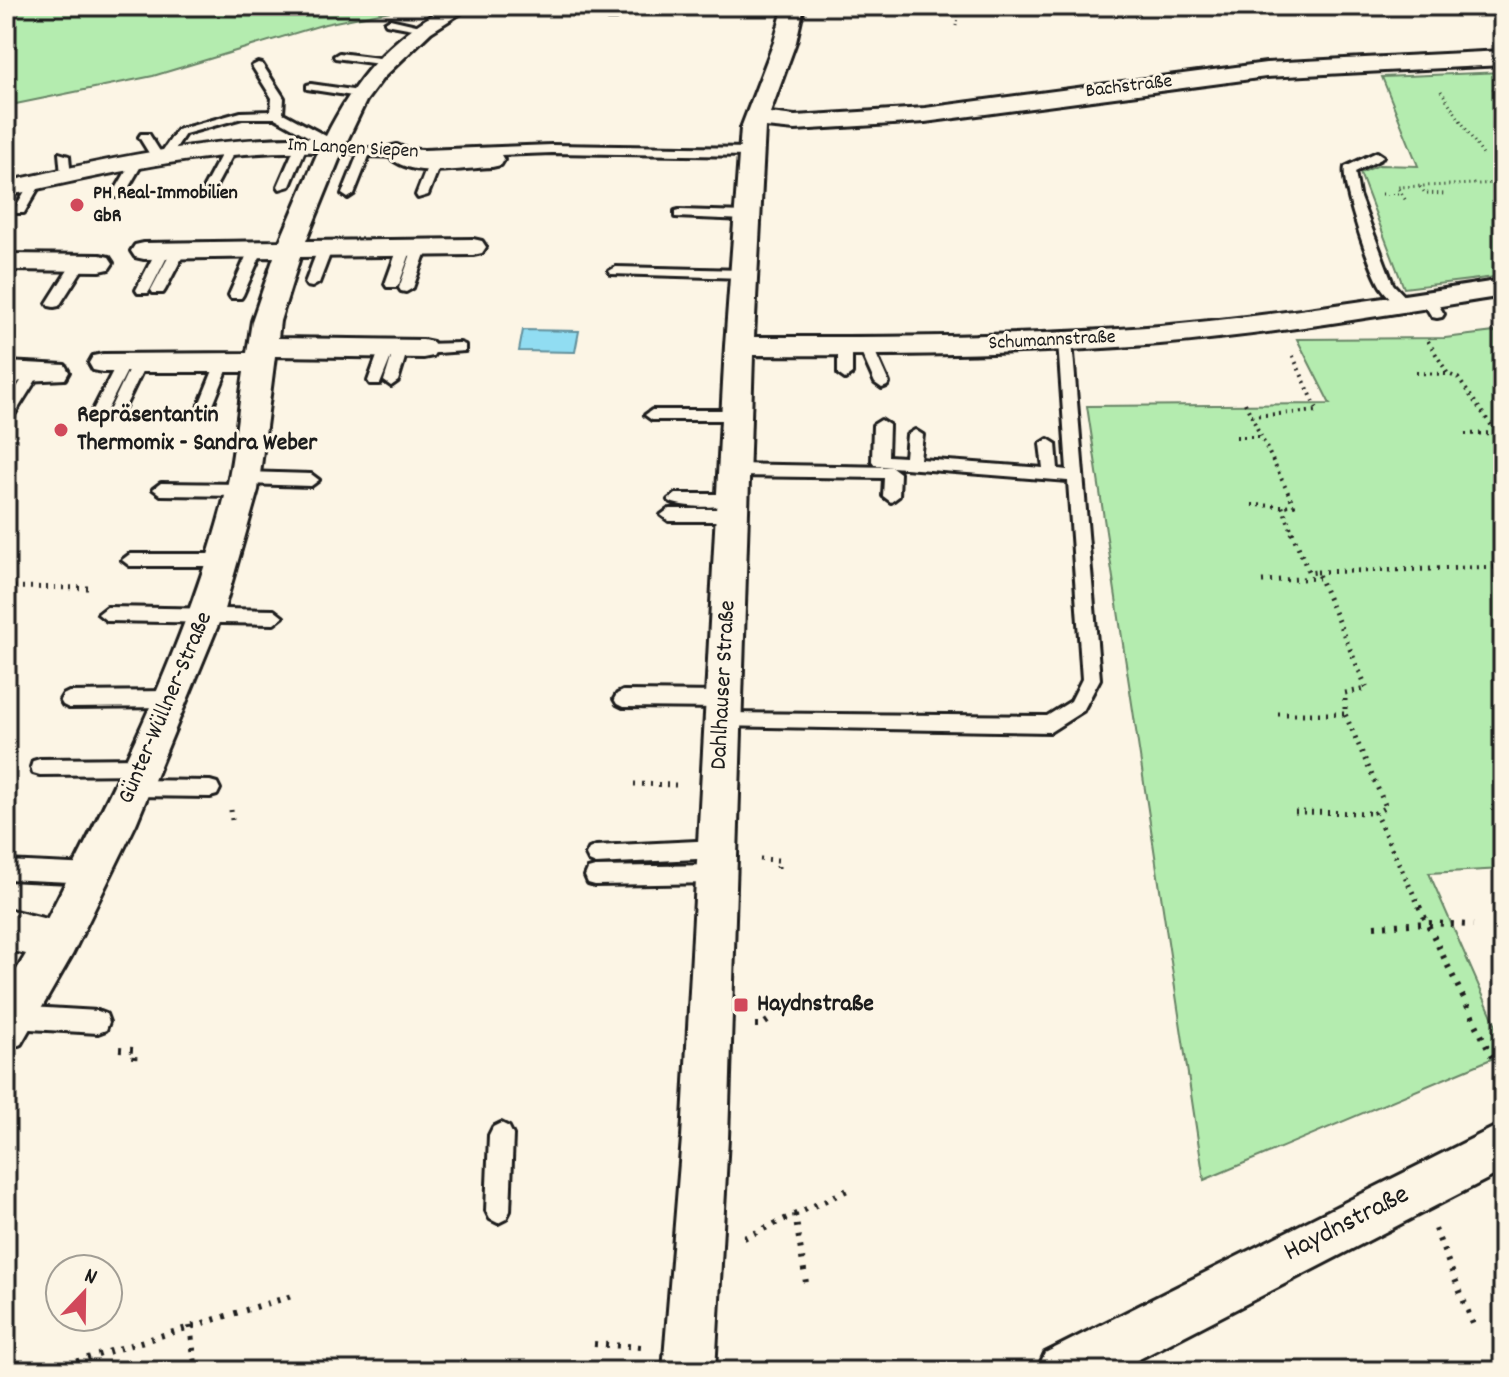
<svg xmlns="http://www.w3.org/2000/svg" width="1509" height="1377" font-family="Dekko,sans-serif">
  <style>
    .green { fill: #b4ecaf; stroke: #688466; stroke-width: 2 }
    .water { fill: #91ddf2; stroke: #62909c; stroke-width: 2 }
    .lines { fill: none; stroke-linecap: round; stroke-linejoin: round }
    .service-casing { stroke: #1c1c1c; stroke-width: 6 }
    .minor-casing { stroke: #1c1c1c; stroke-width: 6 }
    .path-far3 { stroke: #1c1c1c; stroke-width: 3; stroke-dasharray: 1 4; stroke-linecap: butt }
    .path-far2 { stroke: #1c1c1c; stroke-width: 4; stroke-dasharray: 2 5; stroke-linecap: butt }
    .path-far1 { stroke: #1c1c1c; stroke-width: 5; stroke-dasharray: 2 6; stroke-linecap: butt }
    .path { stroke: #1c1c1c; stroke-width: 6; stroke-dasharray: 3 8; stroke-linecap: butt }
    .service { fill: #fcf5e5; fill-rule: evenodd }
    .minor { fill: #fcf5e5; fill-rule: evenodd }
    .poi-dot { fill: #d1495b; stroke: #fcf5e5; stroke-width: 3 }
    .labels { text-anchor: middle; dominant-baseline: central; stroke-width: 6; stroke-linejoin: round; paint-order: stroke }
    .far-street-label { font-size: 20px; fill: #1c1c1c; stroke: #fcf5e5 }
    .far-poi-label { font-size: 20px; font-weight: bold; fill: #1c1c1c; stroke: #fcf5e5; text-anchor: start }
    .poi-label { font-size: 24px; font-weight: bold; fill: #1c1c1c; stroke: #fcf5e5; text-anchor: start }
    .street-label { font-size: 24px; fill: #1c1c1c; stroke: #fcf5e5 }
    .near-street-label { font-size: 28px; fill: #1c1c1c; stroke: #fcf5e5 }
  </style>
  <rect width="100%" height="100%" fill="#fcf5e5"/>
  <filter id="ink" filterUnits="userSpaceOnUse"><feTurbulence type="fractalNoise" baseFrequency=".0125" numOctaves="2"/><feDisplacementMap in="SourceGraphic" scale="16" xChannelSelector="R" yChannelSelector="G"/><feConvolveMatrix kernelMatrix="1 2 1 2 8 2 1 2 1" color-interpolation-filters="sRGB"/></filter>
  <g filter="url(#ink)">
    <g class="green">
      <path d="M6 6H415L325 24 153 76 6 106Z"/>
      <path d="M1503 72V276L1404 288 1360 173 1379 165 1418 166 1382 77Z"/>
      <path d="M1503 331V869L1429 873 1503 1041V1054L1204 1180 1087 406 1330 404 1297 339 1445 338Z"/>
    </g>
    <path class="water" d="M523 330 579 331 575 352 519 351Z"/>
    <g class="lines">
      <g class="service-casing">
        <g id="service">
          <path d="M614 6H624L616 18H608L607 16Z"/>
          <path d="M390 19 429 28 424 31 386 24 385 22Z"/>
          <path d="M339 53 387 59 392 62 387 65 335 58 334 56Z"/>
          <path d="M258 63 262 64 284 98 283 113 337 142 365 148 424 150 552 145 751 148 757 152 751 156 552 153 424 158 369 156 354 194 348 198 342 194 358 154 329 148 275 118H242L185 134 170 157 152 158 139 137 141 134H149L161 153 177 130 241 112 271 111 272 98 252 66Z"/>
          <path d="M311 84 359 91 365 94 359 97 307 89V85Z"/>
          <path d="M298 140 308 143 290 186 280 189 278 186Z"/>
          <path d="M227 144 237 147 214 190H206L204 187Z"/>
          <path d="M1377 152 1383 156 1381 159 1355 172 1359 195 1393 284 1411 303 1404 307C1396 304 1386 295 1381 287 1370 269 1341 185 1345 167Z"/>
          <path d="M59 153 69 156 71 178 61 175Z"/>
          <path d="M135 156 145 159 123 197H115L113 194Z"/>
          <path d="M435 158 441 162 428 195 418 198 416 195 429 162Z"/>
          <path d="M32 179 42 182 24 213H16L14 210Z"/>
          <path d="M679 210 746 212 752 216 746 220 675 217V211Z"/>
          <path d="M405 244 412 248 399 284 397 287H387L385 284 398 248Z"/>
          <path d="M420 244 427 248 413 288 406 292 401 291 399 288 413 248Z"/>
          <path d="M325 245 332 249 319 283 312 287 307 286 305 283 318 249Z"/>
          <path d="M179 246 186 250 165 290 163 293H153L151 290 172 250Z"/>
          <path d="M256 246 263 250 243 295 241 298H231L229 295 249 250Z"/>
          <path d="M163 247 170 251 150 290 148 293H138L136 290 156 251Z"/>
          <path d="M80 258 87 262 59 306 54 307 49 306 47 303 73 262Z"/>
          <path d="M616 267 744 270 751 274 744 278 611 274 609 271Z"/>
          <path d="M1428 295 1433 296 1444 314 1442 317 1437 318 1432 317 1421 299Z"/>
          <path d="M1065 336 1072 341 1100 679 1083 711 1050 732 716 726 713 721 716 716 722 713 1047 716 1071 701 1082 679 1068 481 892 467 900 473 899 496 891 502 883 496 884 478 733 476 725 470 733 464 892 467 875 465 872 461 873 425 881 420 889 425 888 456 905 457 907 435 915 430 923 435 920 459 1043 468 1040 444 1048 439 1056 444 1058 469 1067 470 1058 341Z"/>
          <path d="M845 341 852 346V374L845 379 838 374V346Z"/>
          <path d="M866 342 873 347 889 383 887 386 882 388 875 383 859 347Z"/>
          <path d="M387 343 394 348 401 343 408 348 398 381 391 386 384 381 393 352 380 384H370L368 381 380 348Z"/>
          <path d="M460 343 465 345V351L423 354 416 349 423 344Z"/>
          <path d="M124 358 131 363 106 412 104 416H94L92 412 117 363Z"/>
          <path d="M139 358 146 363 122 413 120 417H110L108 413 132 363Z"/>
          <path d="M223 358 230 363 211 410 204 415 199 414 197 410 216 363Z"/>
          <path d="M18 367 25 372 11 394 6 396V379L13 369Z"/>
          <path d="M34 367 41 372 11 420 6 421V404L29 369Z"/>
          <path d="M652 410H736L743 415 736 420H652L645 415Z"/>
          <path d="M244 472 311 474 319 480 311 486 244 484 236 478Z"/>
          <path d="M161 483 242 484 250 490 242 496 161 495 153 489Z"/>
          <path d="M676 494H732L740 500C731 509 677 509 668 500Z"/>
          <path d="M669 509H731L739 515 731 521H669L661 515Z"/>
          <path d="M130 554H222L230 560 222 566H130L122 560Z"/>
          <path d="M107 607 274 610 283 617 274 624 107 621 98 614Z"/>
          <path d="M172 691 178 694 181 699 178 704 172 707 69 708 63 705 60 700 63 695 69 692Z"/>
          <path d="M623 691 723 692 729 695 732 700 729 705 723 708 623 707 617 704 614 699 617 694Z"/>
          <path d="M144 758 151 760 153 766 151 772 144 774 40 775 33 773 31 767 33 761 40 759Z"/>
          <path d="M134 780 210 781 217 783 220 789 217 795 210 797 134 796 127 794 124 788 127 782Z"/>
          <path d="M717 840 724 843 727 849 724 855 717 858 596 864 589 861 586 855 589 849 596 846Z"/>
          <path d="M6 861 92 865 99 867 102 874 99 881 92 883 6 879Z"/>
          <path d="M716 865 723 867 726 874 723 881 716 883 595 885 588 883 585 876 588 869 595 867Z"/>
          <path d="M13 1006 98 1011 106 1014 109 1022 106 1030 98 1033 13 1028 6 1025V1009Z"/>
          <path d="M501 1123 509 1127 513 1135 510 1211 506 1219 498 1223 490 1219 486 1211 489 1135 493 1127Z"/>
        </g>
      </g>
      <g class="minor-casing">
        <g id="minor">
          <path d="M447 6H472L431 32 383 78 366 101 345 145 306 241 473 239 482 241 486 247 482 253 473 255 300 257 280 321 278 338 423 340 433 342 437 349 433 356 423 358 275 356 258 490 223 613 136 824 72 955 21 1044 6 1051V988L26 954 6 949V909L47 919C117 782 188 642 226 492 235 453 238 411 244 372H103L93 370 89 363 93 356 103 354 247 353 252 321 274 257 144 259 135 257 131 251 135 245 144 243 280 241 318 152C212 149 109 173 6 196V182C112 158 216 135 325 138 355 78 389 39 447 6Z"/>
          <path d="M784 6H804L796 42 770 113 795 116 925 108 1266 63 1503 51V65L1266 77 925 122 795 130 765 127 754 337C890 337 1025 337 1160 326 1275 316 1389 297 1503 280V296C1389 314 1275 334 1160 344 1025 355 889 356 753 355L728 1138 715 1371H663L682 1138 725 346 741 128 774 42Z"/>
          <path d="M397 145 419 155 492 153 501 155 504 160 501 165 492 167C461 168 406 181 385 152L389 147Z"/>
          <path d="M6 254 100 255 109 257 113 263 109 269 100 271 6 270Z"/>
          <path d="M6 362 65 365 69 372 65 379 6 382Z"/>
          <path d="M1503 1123V1171L1116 1371H1037L1045 1353Z"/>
        </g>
      </g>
      <g class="path-far3">
        <path d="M956 26 958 6"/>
        <path d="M1493 88 1503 100"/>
        <path d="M1441 91 1483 155"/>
        <path d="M1420 187 1425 193 1445 194"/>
        <path d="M1382 194H1402L1397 187 1503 183"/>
        <path d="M1402 194 1406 201"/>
      </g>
      <g class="path-far2">
        <path d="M1428 341 1448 374 1458 378 1503 442"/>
        <path d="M1416 373 1447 374"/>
        <path d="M1245 403 1294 505 1282 506 1293 534"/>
        <path d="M1251 416 1318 411 1291 352"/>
        <path d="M1465 434 1495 433"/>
        <path d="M1236 437H1261"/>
        <path d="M1252 505 1282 506"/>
      </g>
      <g class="path-far1">
        <path d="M1292 532 1309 573 1317 572 1367 689 1345 693V714L1386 807 1375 813 1420 908"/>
        <path d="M1317 572 1503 567"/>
        <path d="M1262 581 1319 578"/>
        <path d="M6 587 93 588"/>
        <path d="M1278 714H1345"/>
        <path d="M634 784 678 785"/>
        <path d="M231 810 232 820"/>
        <path d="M1295 812 1375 813"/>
        <path d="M760 859 778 860V868"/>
      </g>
      <g class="path">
        <path d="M1419 906 1503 1080"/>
        <path d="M1374 926 1429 923 1473 925"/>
        <path d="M755 1025H762L772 1018"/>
        <path d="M119 1049 135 1050 134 1062"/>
        <path d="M795 1214 807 1289"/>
        <path d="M1435 1229 1475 1329"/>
        <path d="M744 1238 850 1189"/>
        <path d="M190 1326 196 1371"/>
        <path d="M594 1344 641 1347"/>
        <path d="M45 1371 292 1296"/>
      </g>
      <use href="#service" class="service"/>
      <use href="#minor" class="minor"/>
    </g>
  </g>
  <g class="poi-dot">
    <circle cx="77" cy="205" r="8"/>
    <circle cx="61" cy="430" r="8"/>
    <rect x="733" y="997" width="16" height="16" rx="4"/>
  </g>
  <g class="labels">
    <g class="far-street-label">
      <text transform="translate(1129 87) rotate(-7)">Bachstraße</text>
      <text transform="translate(353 149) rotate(3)">Im Langen Siepen</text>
      <text transform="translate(1052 341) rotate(-3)">Schumannstraße</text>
    </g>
    <g class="far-poi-label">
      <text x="93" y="194">PH Real-Immobilien<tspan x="93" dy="23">GbR</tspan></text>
    </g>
    <g class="poi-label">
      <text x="77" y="416">Repräsentantin<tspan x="77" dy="28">Thermomix - Sandra Weber</tspan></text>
      <text x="757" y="1005">Haydnstraße</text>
    </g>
    <g class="street-label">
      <text transform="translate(724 685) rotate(-87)">Dahlhauser Straße</text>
      <text transform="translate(166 708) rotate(-67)">Günter-Wüllner-Straße</text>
    </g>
    <g class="near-street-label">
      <text transform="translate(1347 1225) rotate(-27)">Haydnstraße</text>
    </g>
  </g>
  <rect width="1509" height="1377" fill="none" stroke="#fcf5e5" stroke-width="32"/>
  <rect x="16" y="16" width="1477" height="1345" fill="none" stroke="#1c1c1c" stroke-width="3" filter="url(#ink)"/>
  <g transform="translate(84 1293) rotate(22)"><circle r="38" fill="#fcf5e5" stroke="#a29e95" stroke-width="2"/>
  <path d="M0-6L14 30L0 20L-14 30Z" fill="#d1495b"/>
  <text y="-12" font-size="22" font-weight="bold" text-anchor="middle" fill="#1c1c1c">N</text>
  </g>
</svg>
